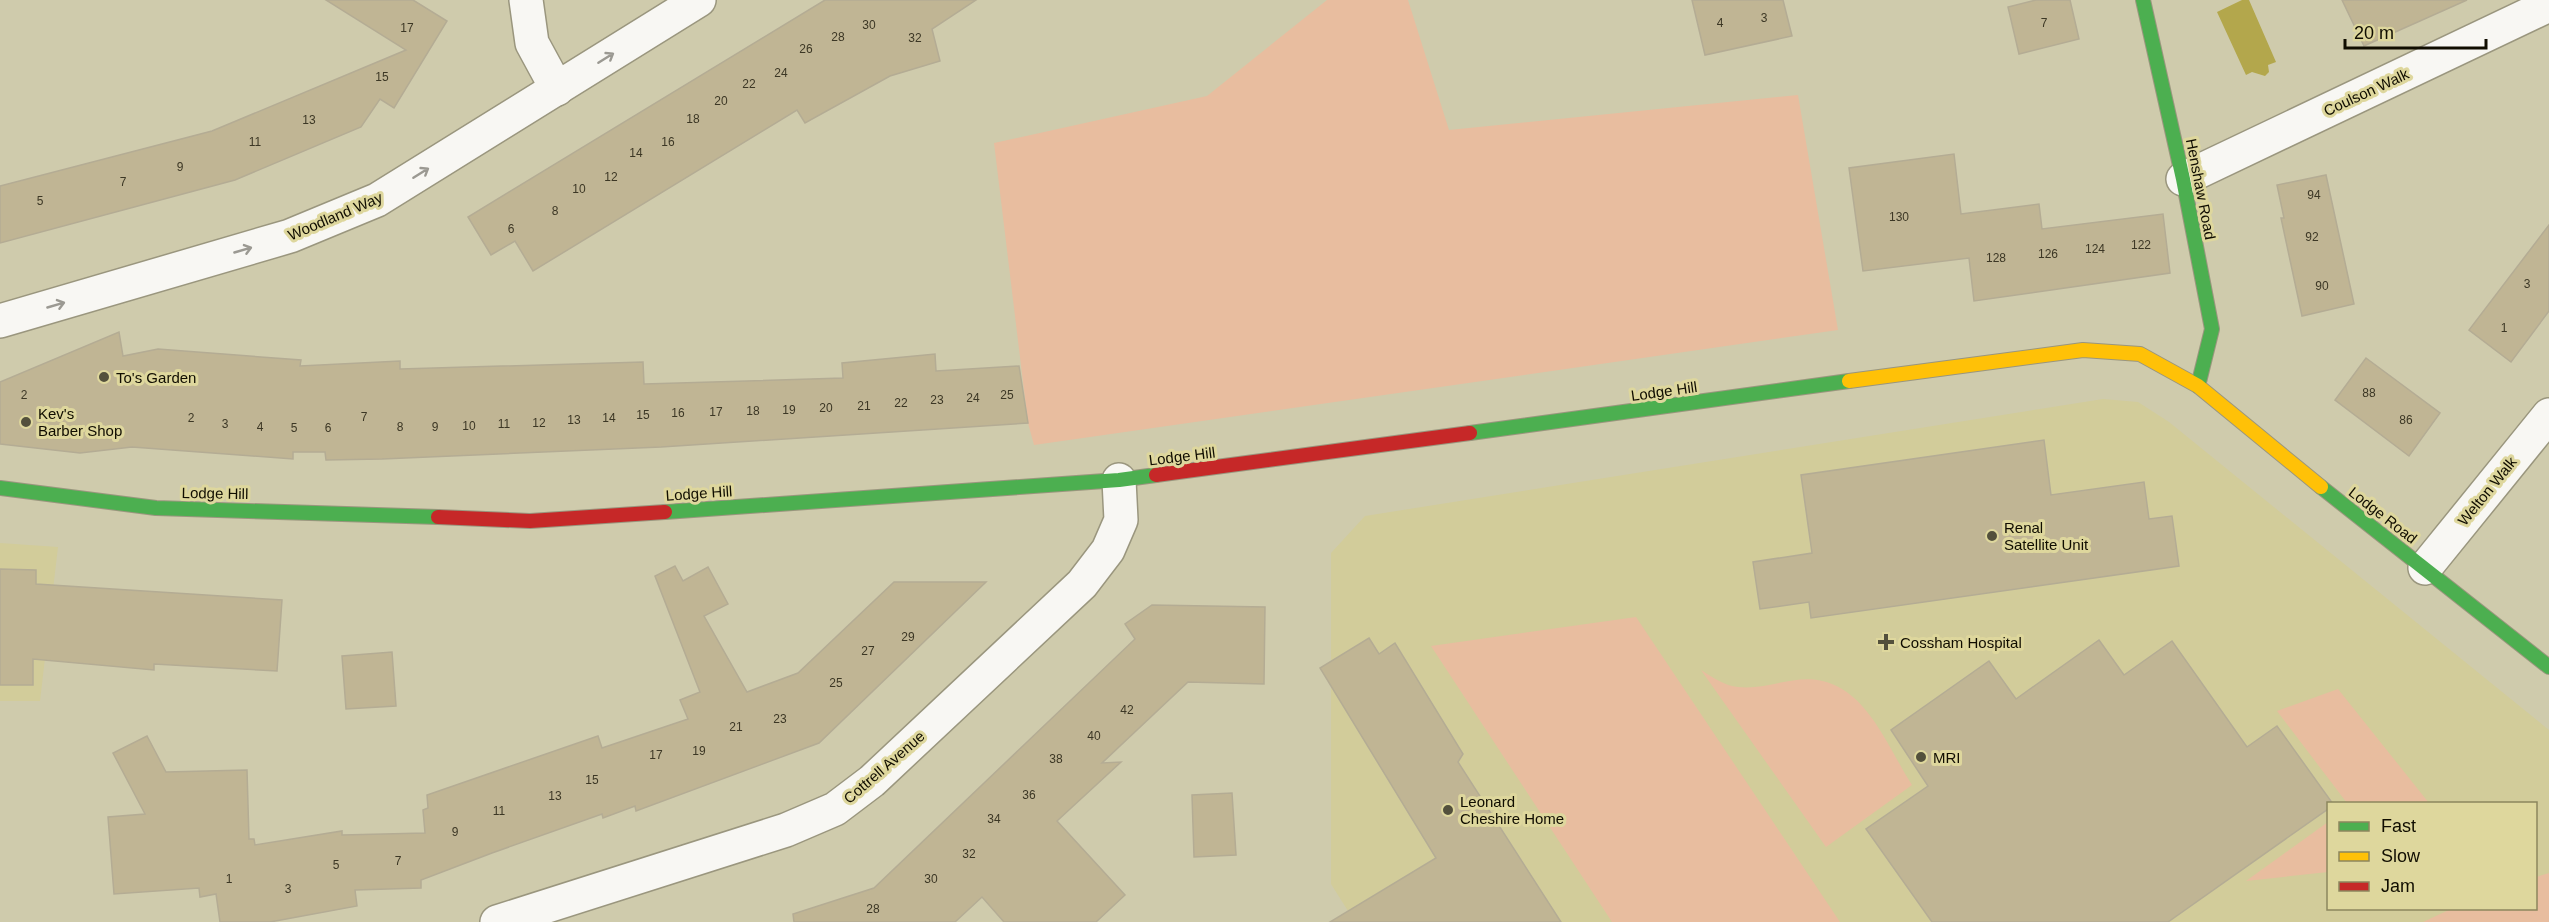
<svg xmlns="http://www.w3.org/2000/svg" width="2549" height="922" font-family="Arial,sans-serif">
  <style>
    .built { fill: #d2cc9a; fill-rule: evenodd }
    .green { fill: #e8bd9f }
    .water { fill: #b3a74c }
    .building { fill: #c0b594; stroke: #b4ac94; stroke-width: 1.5 }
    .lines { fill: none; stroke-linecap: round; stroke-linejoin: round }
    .street-casing { stroke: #9a967e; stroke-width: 36 }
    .fast-casing { stroke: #9a967e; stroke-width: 16 }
    .slow-casing { stroke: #9a967e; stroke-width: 16 }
    .jam-casing { stroke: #9a967e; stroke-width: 16 }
    .street { stroke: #f8f7f3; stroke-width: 33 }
    .fast { stroke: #4caf50; stroke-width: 14 }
    .slow { stroke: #ffc107; stroke-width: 14 }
    .jam { stroke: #c62828; stroke-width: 14 }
    .oneway { stroke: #9b9992 }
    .poi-dot { fill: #53503c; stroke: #ded79d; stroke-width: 2 }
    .labels { text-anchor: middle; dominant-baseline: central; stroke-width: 6; stroke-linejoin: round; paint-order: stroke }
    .number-label { font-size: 12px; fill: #3c3725 }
    .street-label { font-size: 15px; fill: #100d00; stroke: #ded79d }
    .poi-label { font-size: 15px; fill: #100d00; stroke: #ded79d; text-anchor: start }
  </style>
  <rect width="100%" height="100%" fill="#cfcbac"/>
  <g class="built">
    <path d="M2103 399 2138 402 2169 422 2549 730V922H1355L1331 884V553L1365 516ZM2328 804H2536V908H2328Z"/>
    <path d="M0 543 58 547 40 701H0Z"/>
  </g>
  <g class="green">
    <path d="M1327 0H1408L1449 130 1798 95 1838 330 1034 445 1028 423 994 143 1207 96Z"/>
    <path d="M1636 617 1840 922H1612L1431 646Z"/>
    <path d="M1701 670C1712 677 1725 686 1738 687 1774 691 1805 666 1842 689 1874 708 1892 754 1912 785L1826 847Z"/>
    <path d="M2338 689 2429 803H2347L2277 711Z"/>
    <path d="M2328 822V872L2246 881Z"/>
    <path d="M2549 873V922H2423L2451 909 2536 908V877Z"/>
  </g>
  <path class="water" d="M2242 0H2249L2276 62 2268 65 2269 72 2265 76 2252 72 2246 75 2217 12Z"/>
  <g class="building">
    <path d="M326 0H413L447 21 394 108 380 99 361 127 235 180 0 243V186L212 131 406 50Z"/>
    <path d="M825 0H976L932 29 940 61 890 76 805 123 797 110 533 271 515 241 491 255 468 217Z"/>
    <path d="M1692 0H1783L1792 36 1705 55Z"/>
    <path d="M2036 0H2070L2079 39 2019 54 2008 7Z"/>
    <path d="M2342 0H2467L2364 46Z"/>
    <path d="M1954 154 1961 214 2039 204 2042 229 2163 214 2170 273 1974 301 1969 258 1863 271 1849 168Z"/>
    <path d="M2326 175 2354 304 2302 316 2281 218H2284L2277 185Z"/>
    <path d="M2549 225V311L2511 362 2469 330Z"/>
    <path d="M119 332 123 356 158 349 301 360 300 366 400 361V369L643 362 644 384 843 378 842 363 935 354 936 371 1019 366 1028 423 661 447 382 459 326 460 325 452H293V459L132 447 80 453 0 444V382Z"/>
    <path d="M2366 358 2440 413 2409 456 2335 400Z"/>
    <path d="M2044 440 2051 495 2144 482 2149 519 2172 516 2179 566 1811 618 1809 602 1760 609 1753 562 1812 553 1801 475Z"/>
    <path d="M675 566 683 581 708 567 728 604 704 616 747 692 798 673 894 582H986L819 743 636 811 635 806 603 818 602 814 492 853 421 880V888L355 890 357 906 270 922H220L216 894 200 897 199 888 114 894 108 817 145 814 113 753 147 736 166 772 247 770 249 839H254L255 845 342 831V835L425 833 423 810 428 808 427 795 598 736 602 748 688 719 680 700 700 692 655 576Z"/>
    <path d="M0 569 36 570V584L282 600 277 671 154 664V670L33 659V685H0Z"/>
    <path d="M1152 605 1265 607 1264 684 1188 682 1102 763 1121 762 1057 821 1125 895 1096 922H1004L982 897 955 922H794L793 914 874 888 1135 639 1125 624Z"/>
    <path d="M1369 638 1379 654 1395 643 1463 754 1458 762 1561 922H1330L1436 858 1320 668Z"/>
    <path d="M2099 640 2124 675 2172 641 2247 747 2277 726 2333 804H2328V809L2168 922H1932L1866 829 1928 786 1891 730 1989 661 2016 699Z"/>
    <path d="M392 652 396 706 346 709 342 656Z"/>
    <path d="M1232 793 1236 855 1194 857 1192 795Z"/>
  </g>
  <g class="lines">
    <g class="street-casing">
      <g id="street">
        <path d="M526 0 532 43 557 89"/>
        <path d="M2183 179 2549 5"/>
        <path d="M0 321 290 236 377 200 699 0"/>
        <path d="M2425 568 2549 415"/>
        <path d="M497 922 786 830 835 809 872 781 1082 584 1108 550 1121 520 1119 480"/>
      </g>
    </g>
    <g class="fast-casing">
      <g id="fast">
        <path d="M2143 0 2183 179 2212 329 2198 386"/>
        <path d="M1470 433 1849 381"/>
        <path d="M2321 487 2549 667"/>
        <path d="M0 488 156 508 438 517"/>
        <path d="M665 512 1119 480 1156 475"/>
      </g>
    </g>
    <g class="slow-casing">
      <path id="slow" d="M1849 381 2083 350 2140 354 2198 386 2321 487"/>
    </g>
    <g class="jam-casing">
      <g id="jam">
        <path d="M1156 475 1470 433"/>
        <path d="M438 517 530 521 665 512"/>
      </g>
    </g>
    <use href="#street" class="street"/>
    <use href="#fast" class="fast"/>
    <use href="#slow" class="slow"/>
    <use href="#jam" class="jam"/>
  </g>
  <defs><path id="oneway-shaft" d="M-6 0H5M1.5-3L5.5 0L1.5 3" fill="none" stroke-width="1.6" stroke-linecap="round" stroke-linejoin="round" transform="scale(1.5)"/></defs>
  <g class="oneway">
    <use href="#oneway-shaft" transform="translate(606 58) rotate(-32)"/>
    <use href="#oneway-shaft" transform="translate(421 173) rotate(-32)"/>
    <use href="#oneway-shaft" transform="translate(243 250) rotate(-16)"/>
    <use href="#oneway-shaft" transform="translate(56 305) rotate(-16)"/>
  </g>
  <g class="poi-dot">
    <circle cx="104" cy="377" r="6"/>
    <circle cx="26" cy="422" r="6"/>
    <circle cx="1992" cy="536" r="6"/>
    <path d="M1883 633h6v6h6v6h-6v6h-6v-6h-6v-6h6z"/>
    <circle cx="1921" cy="757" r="6"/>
    <circle cx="1448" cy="810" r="6"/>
  </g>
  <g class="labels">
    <g class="number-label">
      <text x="1764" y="18">3</text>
      <text x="1720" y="23">4</text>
      <text x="2044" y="23">7</text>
      <text x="869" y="25">30</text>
      <text x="407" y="28">17</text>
      <text x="838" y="37">28</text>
      <text x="915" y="38">32</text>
      <text x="806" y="49">26</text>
      <text x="781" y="73">24</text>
      <text x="382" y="77">15</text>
      <text x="749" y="84">22</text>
      <text x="721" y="101">20</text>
      <text x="693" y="119">18</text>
      <text x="309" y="120">13</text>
      <text x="255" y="142">11</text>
      <text x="668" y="142">16</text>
      <text x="636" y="153">14</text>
      <text x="180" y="167">9</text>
      <text x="611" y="177">12</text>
      <text x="123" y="182">7</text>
      <text x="579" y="189">10</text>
      <text x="2314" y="195">94</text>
      <text x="40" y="201">5</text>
      <text x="555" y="211">8</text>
      <text x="1899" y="217">130</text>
      <text x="511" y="229">6</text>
      <text x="2312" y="237">92</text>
      <text x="2141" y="245">122</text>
      <text x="2095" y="249">124</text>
      <text x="2048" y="254">126</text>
      <text x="1996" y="258">128</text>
      <text x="2527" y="284">3</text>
      <text x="2322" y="286">90</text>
      <text x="2504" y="328">1</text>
      <text x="2369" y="393">88</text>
      <text x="24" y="395">2</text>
      <text x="1007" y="395">25</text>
      <text x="973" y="398">24</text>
      <text x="937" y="400">23</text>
      <text x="901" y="403">22</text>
      <text x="864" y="406">21</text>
      <text x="826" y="408">20</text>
      <text x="789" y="410">19</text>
      <text x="753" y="411">18</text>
      <text x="716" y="412">17</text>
      <text x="678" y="413">16</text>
      <text x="643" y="415">15</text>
      <text x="364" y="417">7</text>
      <text x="191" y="418">2</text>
      <text x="609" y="418">14</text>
      <text x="574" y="420">13</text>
      <text x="2406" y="420">86</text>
      <text x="539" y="423">12</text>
      <text x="225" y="424">3</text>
      <text x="504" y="424">11</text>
      <text x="469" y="426">10</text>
      <text x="260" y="427">4</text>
      <text x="400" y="427">8</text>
      <text x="435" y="427">9</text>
      <text x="294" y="428">5</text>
      <text x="328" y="428">6</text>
      <text x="908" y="637">29</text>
      <text x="868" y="651">27</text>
      <text x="836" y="683">25</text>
      <text x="1127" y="710">42</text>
      <text x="780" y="719">23</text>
      <text x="736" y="727">21</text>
      <text x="1094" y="736">40</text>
      <text x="699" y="751">19</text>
      <text x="656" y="755">17</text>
      <text x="1056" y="759">38</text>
      <text x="592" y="780">15</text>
      <text x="1029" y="795">36</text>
      <text x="555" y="796">13</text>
      <text x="499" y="811">11</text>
      <text x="994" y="819">34</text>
      <text x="455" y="832">9</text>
      <text x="969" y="854">32</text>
      <text x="398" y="861">7</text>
      <text x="336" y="865">5</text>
      <text x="229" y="879">1</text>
      <text x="931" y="879">30</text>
      <text x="288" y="889">3</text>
      <text x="873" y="909">28</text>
    </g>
    <g class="street-label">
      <text transform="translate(2366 92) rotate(-25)">Coulson Walk</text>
      <text transform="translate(2201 189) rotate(79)">Henshaw Road</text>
      <text transform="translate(335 216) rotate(-23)">Woodland Way</text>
      <text transform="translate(1664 391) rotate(-8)">Lodge Hill</text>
      <text transform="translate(1182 456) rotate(-7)">Lodge Hill</text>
      <text transform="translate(2487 491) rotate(-51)">Welton Walk</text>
      <text transform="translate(215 493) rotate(1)">Lodge Hill</text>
      <text transform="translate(699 493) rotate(-4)">Lodge Hill</text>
      <text transform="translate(2383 515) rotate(38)">Lodge Road</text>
      <text transform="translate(884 767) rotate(-41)">Cottrell Avenue</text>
    </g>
    <g class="poi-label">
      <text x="116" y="377">To's Garden</text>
      <text x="38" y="413">Kev's<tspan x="38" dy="17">Barber Shop</tspan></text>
      <text x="2004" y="527">Renal<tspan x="2004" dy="17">Satellite Unit</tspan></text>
      <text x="1900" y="642">Cossham Hospital</text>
      <text x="1933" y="757">MRI</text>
      <text x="1460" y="801">Leonard<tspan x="1460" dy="17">Cheshire Home</tspan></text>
    </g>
  </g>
  <rect x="2327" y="802" width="210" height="108" fill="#ded79d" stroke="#8c865e" stroke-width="1.5"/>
  <rect x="2339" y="822" width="30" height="9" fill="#4caf50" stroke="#8c865e" stroke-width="1.5"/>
  <text x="2381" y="832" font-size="18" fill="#100d00">Fast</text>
  <rect x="2339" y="852" width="30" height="9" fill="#ffc107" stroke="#8c865e" stroke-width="1.5"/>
  <text x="2381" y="862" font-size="18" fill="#100d00">Slow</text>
  <rect x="2339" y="882" width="30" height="9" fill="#c62828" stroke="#8c865e" stroke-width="1.5"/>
  <text x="2381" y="892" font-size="18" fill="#100d00">Jam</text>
  <path d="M2345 39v9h141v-9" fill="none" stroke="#100d00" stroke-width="3"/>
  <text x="2354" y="39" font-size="18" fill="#100d00" stroke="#ded79d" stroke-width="4.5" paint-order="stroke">20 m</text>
</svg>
